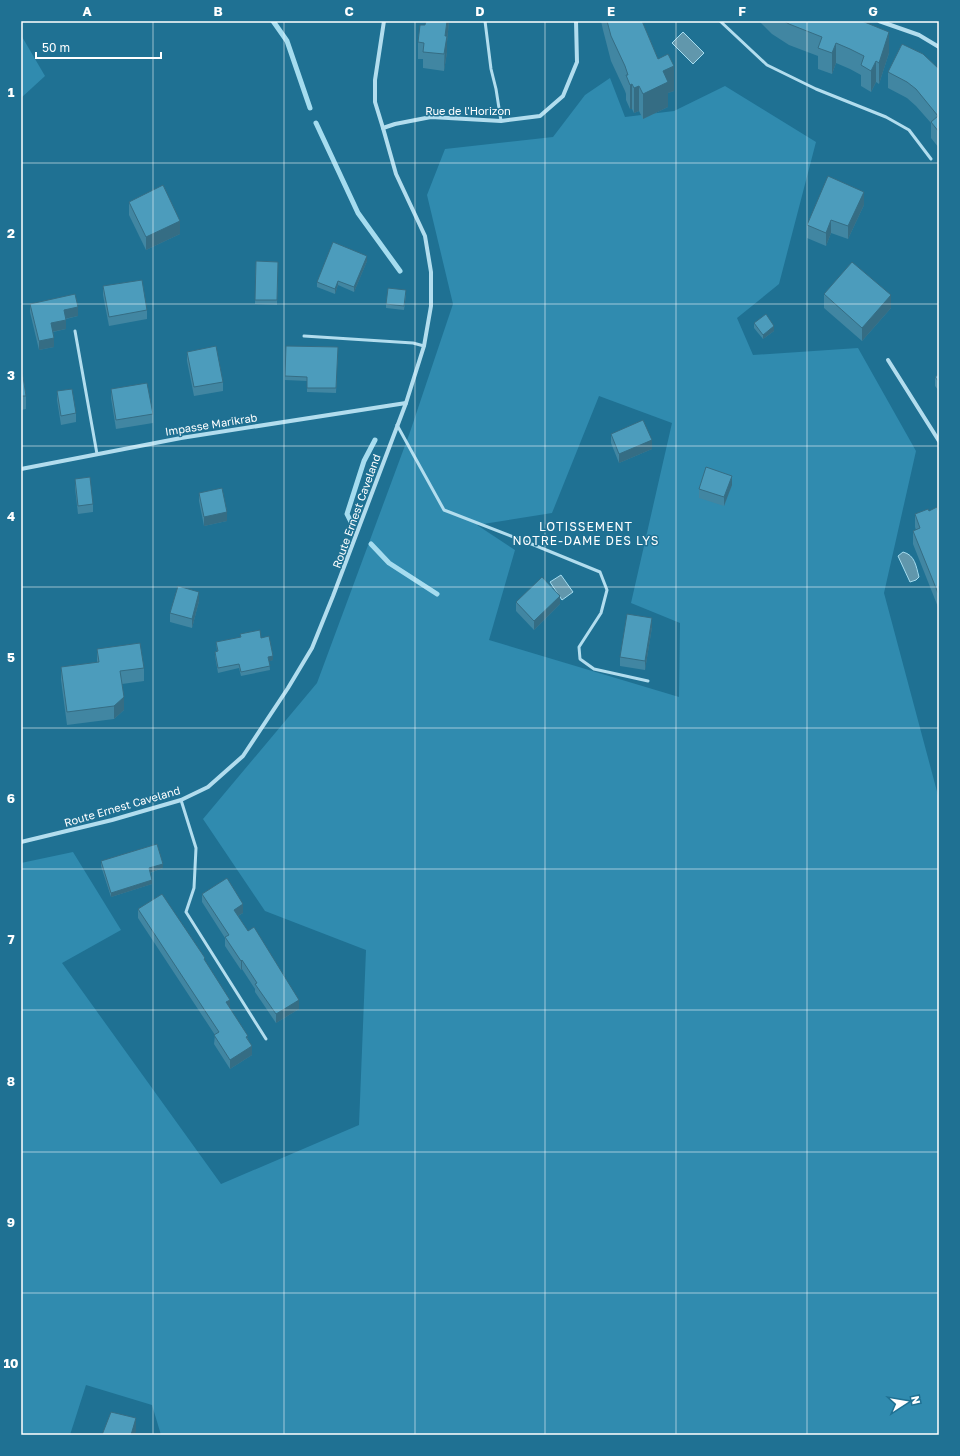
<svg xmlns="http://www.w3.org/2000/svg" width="960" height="1456" font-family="'Golos Text',sans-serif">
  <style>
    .green { fill: #308baf; fill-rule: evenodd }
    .water { fill: #6197ac; stroke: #a5dcef }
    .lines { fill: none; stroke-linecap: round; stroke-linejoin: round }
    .stream { stroke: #a5dcef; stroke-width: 5 }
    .lane { stroke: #b2ddee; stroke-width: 3 }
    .street { stroke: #b2ddee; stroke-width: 4 }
    .wall { fill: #4186a2 }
    .shaded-wall { fill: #356d84 }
    .building { fill: #4c9cbc; stroke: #356d84 }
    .grid { fill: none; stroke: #fff; stroke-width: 1; stroke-opacity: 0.55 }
    .labels { text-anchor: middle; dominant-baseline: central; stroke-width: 3; stroke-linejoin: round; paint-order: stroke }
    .street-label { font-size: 11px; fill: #fff; stroke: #1f7193 }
    .neighbourhood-label { font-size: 12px; letter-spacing: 1px; fill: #fff; stroke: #1f7193 }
    .neatline { fill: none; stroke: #fff; stroke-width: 1.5 }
    .grid-label { font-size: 13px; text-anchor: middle; font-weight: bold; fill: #fff }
  </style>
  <rect width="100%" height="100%" fill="#1f7193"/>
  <g class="green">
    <path d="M21 35 45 76 21 98Z"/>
    <path d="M610 78 625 117 674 111 725 86 816 142 779 284 737 318 753 355 858 348 916 451 884 593 939 799V1435H161L152 1405 86 1385 70 1435H21V863L73 852 121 930 62 963 221 1184 359 1125 366 950 265 911 203 819 317 683 410 432 453 304 427 195 445 149 553 137 585 95ZM599 396 672 423 631 603 680 623 679 697 489 640 515 550 477 525 552 513Z"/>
  </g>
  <g class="water">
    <path d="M683 32 704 53 693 64 672 43Z"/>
    <path d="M903 552C915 555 916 566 919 577L916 580 910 582 898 556Z"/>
    <path d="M561 575 573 592 562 600 550 582Z"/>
  </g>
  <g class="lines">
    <g class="stream">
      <path d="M273 21 287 41 310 108"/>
      <path d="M316 123 358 213 400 271"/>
      <path d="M352 524 347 514 364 461 375 440"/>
      <path d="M371 544 389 563 437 594"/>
    </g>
    <g class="lane">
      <path d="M485 21 491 69 496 89 501 121"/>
      <path d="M720 21 767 65 816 89 886 117 909 130 931 159"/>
      <path d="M75 331 97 454"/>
      <path d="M304 336 413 343 424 346"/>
      <path d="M397 425 444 510 534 545 600 572 607 590 601 613 579 647 580 659 594 669 648 681"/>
      <path d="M181 800 196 848 194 888 186 912 266 1039"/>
    </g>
    <g class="street">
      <path d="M879 21 919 35 939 47"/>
      <path d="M383 128 395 124 431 117 501 121 540 116 563 96 577 62 576 21"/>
      <path d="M888 360 939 441"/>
      <path d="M21 469 181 438 406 403"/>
      <path d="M21 842 112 820 181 800 208 787 243 756 288 688 312 648 333 596 406 403 424 346 431 306V272L425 236 396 174 383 128 375 102V80L384 21"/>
    </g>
  </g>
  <g class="wall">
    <path d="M426 21H449L447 42V52L444 71 423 68V59H418V42L425 25Z"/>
    <path d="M601 21H642L658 59 674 91 668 93V107L643 119 639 111 634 113 632 109H630L626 100V94L625 91 611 61 603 30Z"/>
    <path d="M759 21H862L889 53 879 84 876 82 871 92 861 86V75L850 69 836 63 832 74 818 69V56L789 45 772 34Z"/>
    <path d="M939 69V148L931 138V123L916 106 907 98 888 88V72Z"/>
    <path d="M129 202 180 234 146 250 129 215Z"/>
    <path d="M864 205 848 239 831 233 826 246 807 238V225Z"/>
    <path d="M256 261 278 262 277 305 255 304Z"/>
    <path d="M367 261 354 292 338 285 335 294 317 287V282Z"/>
    <path d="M103 286 147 310V319L109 326 103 295Z"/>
    <path d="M824 294 891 308 862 341 824 308Z"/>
    <path d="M406 295 404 310 386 308V304Z"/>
    <path d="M30 304 78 316 66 319V329L53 332 54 347 39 350 30 312Z"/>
    <path d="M754 323 774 331 763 339 754 328Z"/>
    <path d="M286 346 338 347 336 393 307 392V381L285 380Z"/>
    <path d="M187 352 223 382V391L194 396 187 361Z"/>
    <path d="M21 370 26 396V409L21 410Z"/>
    <path d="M939 374V391L935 386V377Z"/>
    <path d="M111 389 153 414V423L116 429 111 398Z"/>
    <path d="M57 391 76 413V422L61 425 57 400Z"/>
    <path d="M611 434 652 449 619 463 611 443Z"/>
    <path d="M75 479 93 504V512L78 514 75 488Z"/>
    <path d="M732 485 724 506 699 498V489Z"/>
    <path d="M199 493 227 521 204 526 199 501Z"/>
    <path d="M929 511 939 513 938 607 913 544V531L916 530 915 527V514Z"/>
    <path d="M199 601 192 628 170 622V613Z"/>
    <path d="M516 602 560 604 534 630 516 611Z"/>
    <path d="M652 627 645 670 620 666V657Z"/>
    <path d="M240 634 261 638 273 660 269 661 270 670 241 676 239 668 218 673 215 656V652L217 651 216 642 240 638Z"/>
    <path d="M97 649 144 668V681L122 684 124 710 114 719 67 725 61 680V667L97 663Z"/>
    <path d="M101 861 163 868 150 873 152 884 111 897 101 866Z"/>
    <path d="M202 894 243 913 238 916 299 1009 276 1023 255 992V989L242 969 241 970 225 946V938L202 902Z"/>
    <path d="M138 909 205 961 230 1009 248 1039 252 1055 230 1069 214 1044 215 1035 138 918Z"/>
  </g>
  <g class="shaded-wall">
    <path d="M447 21H449L447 42V52L444 71 445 36Z"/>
    <path d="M889 32V53L879 84V63Z"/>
    <path d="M836 43V63L832 74V53Z"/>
    <path d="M876 61V82L871 92V71Z"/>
    <path d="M674 66V91L668 93V107L643 119V94L663 71Z"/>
    <path d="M632 84V109H630V85Z"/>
    <path d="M639 86V111L634 113V88Z"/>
    <path d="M864 192V205L848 239V226Z"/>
    <path d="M831 220V233L826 246V233Z"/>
    <path d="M180 221V234L146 250V237Z"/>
    <path d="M367 256V261L354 292V287Z"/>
    <path d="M338 281V285L335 294V289Z"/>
    <path d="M891 295V308L862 341V328Z"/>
    <path d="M78 307V316L64 319V310Z"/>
    <path d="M66 320V329L51 332V323Z"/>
    <path d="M774 326V331L763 339V335Z"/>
    <path d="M54 338V347L39 350V341Z"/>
    <path d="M652 440V449L619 463V454Z"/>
    <path d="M732 476V485L724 506V497Z"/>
    <path d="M227 512V521L204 526V517Z"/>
    <path d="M199 592V601L192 628V619Z"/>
    <path d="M938 593H939V606L938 607Z"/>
    <path d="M560 596V604L534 630V621Z"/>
    <path d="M652 618V627L645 670V661Z"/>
    <path d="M273 656V660L268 662V657Z"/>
    <path d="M124 697V710L114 719V706Z"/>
    <path d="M163 864V868L149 873V868Z"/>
    <path d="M152 880V884L111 897V893Z"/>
    <path d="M243 904V913L234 918V910Z"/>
    <path d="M242 960V969L241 970V961Z"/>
    <path d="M230 1000V1009L226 1002Z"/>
    <path d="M299 1000V1009L276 1023V1014Z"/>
    <path d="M252 1046V1055L230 1069V1060Z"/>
    <path d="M136 1418V1431L135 1435H131Z"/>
  </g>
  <g class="building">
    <path d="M426 21H447L445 36H447L444 54 423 52 424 43 418 42 420 25H425Z"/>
    <path d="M607 21H642L658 59 668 54 674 66 663 71 668 82 643 94 639 86 634 88 632 84 630 85 626 75H628L625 66 611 36Z"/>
    <path d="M784 21H862L889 32 879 63 876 61 871 71 861 65 864 56 850 49 836 43 832 53 818 48 822 37 789 24Z"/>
    <path d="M902 44 923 54 939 69V132L931 122 938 116 916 89 907 82 888 72Z"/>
    <path d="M828 176 864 192 848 226 831 220 826 233 807 225Z"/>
    <path d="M163 185 180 221 146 237 129 202Z"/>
    <path d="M333 242 367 256 354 287 338 281 335 289 317 282Z"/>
    <path d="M256 261 278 262 277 300H255Z"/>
    <path d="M852 262 891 295 862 328 824 294Z"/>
    <path d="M142 280 147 310 109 317 103 286Z"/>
    <path d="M388 288 406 290 404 306 386 304Z"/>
    <path d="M75 294 78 307 64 310 66 320 51 323 54 338 39 341 30 304Z"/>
    <path d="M766 314 774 326 763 335 754 323Z"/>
    <path d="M216 346 223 382 194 387 187 352Z"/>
    <path d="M286 346 338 347 336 388H307V377L285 376Z"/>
    <path d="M21 370H22L26 396H21Z"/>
    <path d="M939 374V382L935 377Z"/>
    <path d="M147 383 153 414 116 420 111 389Z"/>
    <path d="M72 389 76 413 61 416 57 391Z"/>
    <path d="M643 420 652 440 619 454 611 434Z"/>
    <path d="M706 467 732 476 724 497 699 489Z"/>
    <path d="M90 477 93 504 78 506 75 479Z"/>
    <path d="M222 488 227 512 204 517 199 493Z"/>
    <path d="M937 507 939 513V593H938L913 531 920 528 915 514 928 509 929 511Z"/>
    <path d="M542 577 560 596 534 621 516 602Z"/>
    <path d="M178 586 199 592 192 619 170 613Z"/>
    <path d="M627 614 652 618 645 661 620 657Z"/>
    <path d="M260 630 261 638 269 636 273 656 268 657 270 666 241 672 239 664 218 668 215 652 218 651 216 642 241 637 240 634Z"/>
    <path d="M140 643 144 668 120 671 124 697 114 706 67 712 61 667 99 662 97 649Z"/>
    <path d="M157 844 163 864 149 868 152 880 111 893 101 861Z"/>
    <path d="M227 878 243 904 234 910 248 931 254 927 299 1000 276 1014 255 984 257 983 242 960 241 961 225 937 229 935 202 894Z"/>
    <path d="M162 894 205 958 204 959 230 1000 226 1002 248 1036 246 1037 252 1046 230 1060 214 1035 219 1032 138 909Z"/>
    <path d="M111 1412 136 1418 131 1435H102Z"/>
  </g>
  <path class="grid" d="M153 21V1435M284 21V1435M415 21V1435M545 21V1435M676 21V1435M807 21V1435M21 163H939M21 304H939M21 446H939M21 587H939M21 728H939M21 869H939M21 1010H939M21 1152H939M21 1293H939"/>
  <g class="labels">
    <g class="street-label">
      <text x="468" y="110">Rue de l'Horizon</text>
      <text transform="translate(211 424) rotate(-9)">Impasse Marikrab</text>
      <text transform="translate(356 511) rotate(-70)">Route Ernest Caveland</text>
      <text transform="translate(122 806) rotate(-16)">Route Ernest Caveland</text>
    </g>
    <g class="neighbourhood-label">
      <text x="586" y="526">LOTISSEMENT<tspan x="586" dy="14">NOTRE-DAME DES LYS</tspan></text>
    </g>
  </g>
  <rect width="960" height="1456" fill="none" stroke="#1f7193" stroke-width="44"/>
  <g transform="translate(906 1402) rotate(78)" stroke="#1f7193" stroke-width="3" paint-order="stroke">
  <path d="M0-3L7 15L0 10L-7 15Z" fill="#ffffff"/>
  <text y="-6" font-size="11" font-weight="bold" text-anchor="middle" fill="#ffffff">N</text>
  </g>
  <path d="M36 52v6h125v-6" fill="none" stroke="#ffffff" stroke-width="2"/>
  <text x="42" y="52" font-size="12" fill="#ffffff" stroke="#1f7193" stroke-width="3" paint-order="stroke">50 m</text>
  <rect x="22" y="22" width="916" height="1412" class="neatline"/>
  <g class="grid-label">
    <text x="87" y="16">A</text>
    <text x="218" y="16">B</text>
    <text x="349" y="16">C</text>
    <text x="480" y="16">D</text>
    <text x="611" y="16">E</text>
    <text x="742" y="16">F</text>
    <text x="873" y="16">G</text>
    <text x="11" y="97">1</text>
    <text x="11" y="238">2</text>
    <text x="11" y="380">3</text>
    <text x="11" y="521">4</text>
    <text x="11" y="662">5</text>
    <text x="11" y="803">6</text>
    <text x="11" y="944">7</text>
    <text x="11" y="1086">8</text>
    <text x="11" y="1227">9</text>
    <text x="11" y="1368">10</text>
  </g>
</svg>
